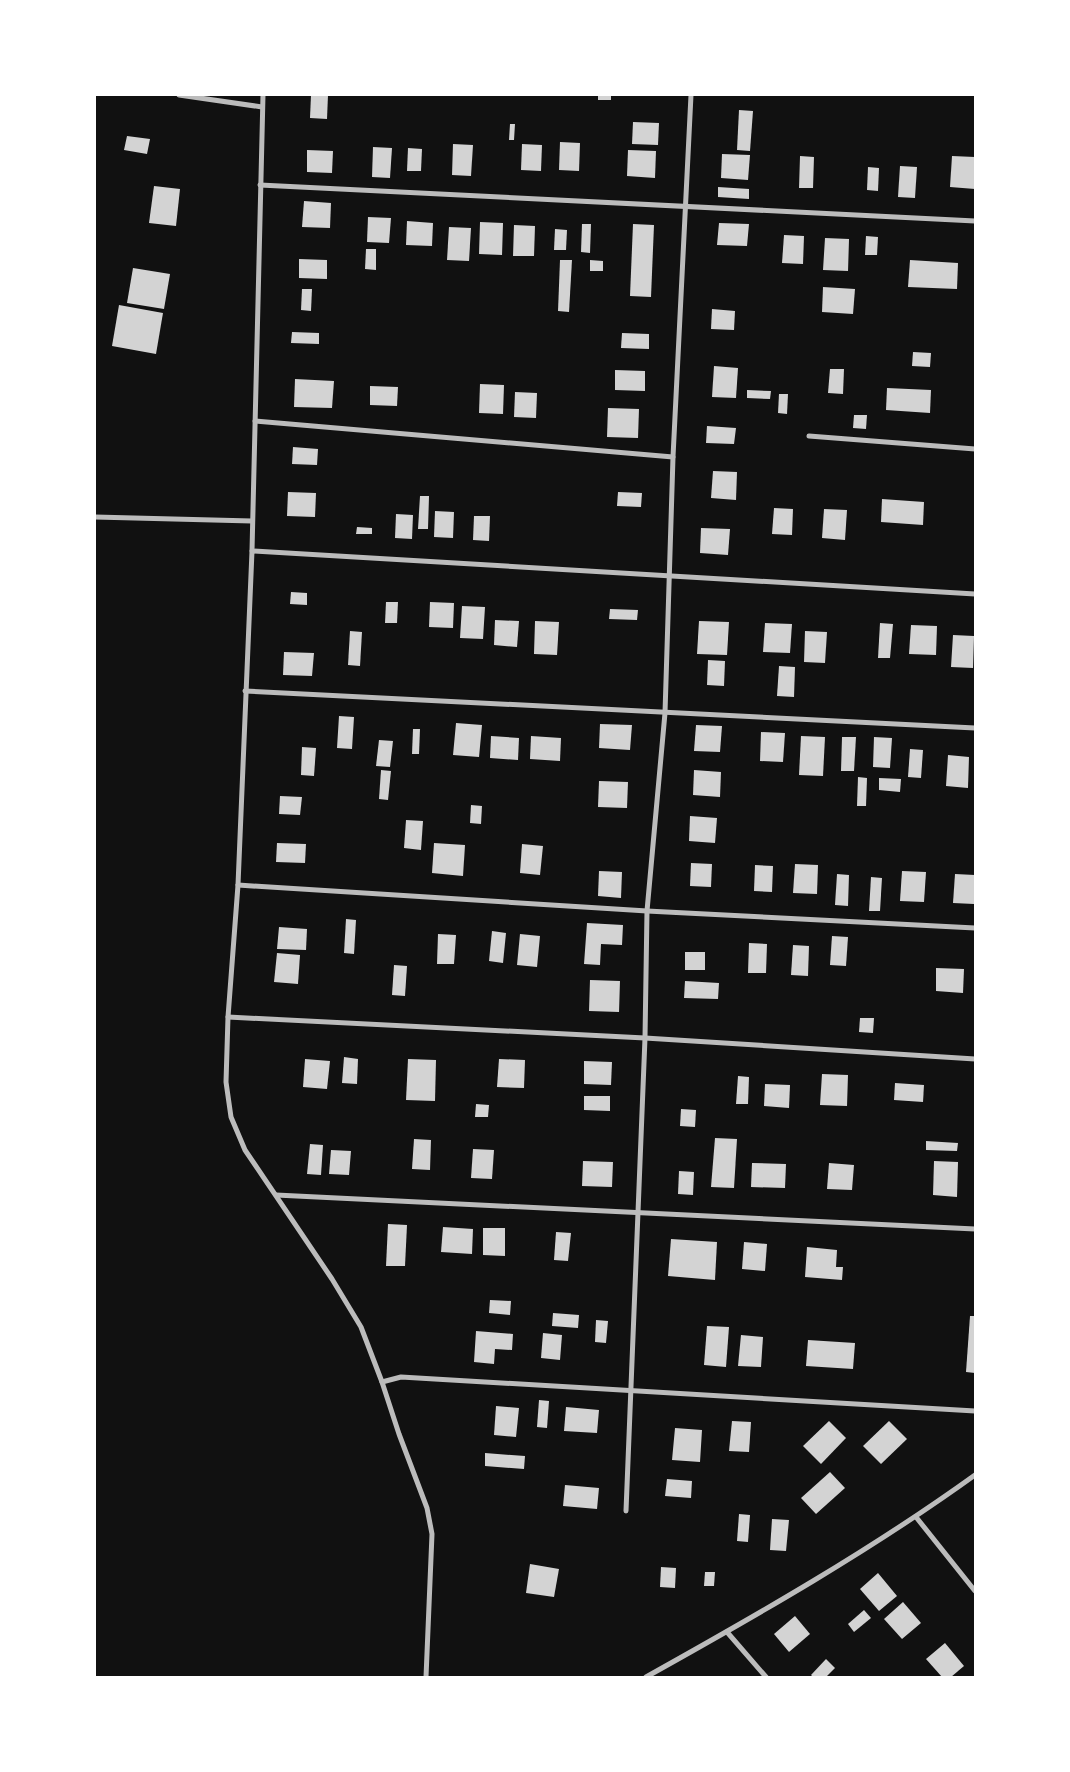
<svg xmlns="http://www.w3.org/2000/svg" width="1070" height="1772" font-family="'Roboto Serif',serif">
  <style>
    .building { fill: #d3d3d3 }
    .lines { fill: none; stroke-linecap: round; stroke-linejoin: round }
    .minor { stroke: #bcbcbc; stroke-width: 5 }
  </style>
  <rect width="100%" height="100%" fill="#111"/>
  <g class="building">
    <path d="M311 95H328L327 119 310 118Z"/>
    <rect x="598" y="95" width="13" height="5"/>
    <path d="M739 110 753 111 750 151 737 150Z"/>
    <path d="M633 122 659 123 658 145 632 144Z"/>
    <path d="M510 124H515L514 140H509Z"/>
    <path d="M127 136 150 139 147 154 124 150Z"/>
    <path d="M560 142 580 143 579 171 559 170Z"/>
    <path d="M453 144 473 145 471 176 452 175Z"/>
    <path d="M522 144 542 145 541 171 521 170Z"/>
    <path d="M373 147 392 148 390 178 372 177Z"/>
    <path d="M408 148 422 149 421 171H407Z"/>
    <path d="M307 150 333 151 332 173 307 172Z"/>
    <path d="M628 150 656 151 655 178 627 176Z"/>
    <path d="M722 154 750 155 748 180 721 178Z"/>
    <path d="M800 156 814 157 813 188H799Z"/>
    <path d="M952 156 975 157V189L950 187Z"/>
    <path d="M900 166 917 167 915 198 898 197Z"/>
    <path d="M868 167 879 168 878 191 867 190Z"/>
    <path d="M154 186 180 189 176 226 149 223Z"/>
    <path d="M718 187 749 189V199L718 197Z"/>
    <path d="M304 201 331 203 330 228 302 227Z"/>
    <path d="M368 217 391 218 389 243 367 242Z"/>
    <path d="M407 221 433 223 432 246 406 245Z"/>
    <path d="M480 222 503 223 502 255 479 254Z"/>
    <path d="M719 223 749 224 747 246 717 245Z"/>
    <path d="M582 224H591L590 253 581 252Z"/>
    <path d="M633 224 654 225 651 297 630 296Z"/>
    <path d="M514 225 535 226 534 256H513Z"/>
    <path d="M449 227 471 228 469 261 447 260Z"/>
    <path d="M555 229 567 230 566 250H554Z"/>
    <path d="M784 235 804 236 803 264 782 263Z"/>
    <path d="M866 236 878 237 877 255H865Z"/>
    <path d="M825 238 849 239 848 271 823 270Z"/>
    <path d="M366 249H376V270L365 269Z"/>
    <path d="M299 259 327 260V279L299 278Z"/>
    <path d="M560 260H572L569 312 558 311Z"/>
    <path d="M590 260 603 261V271H590Z"/>
    <path d="M910 260 958 263 957 289 908 287Z"/>
    <path d="M133 268 170 274 164 309 127 303Z"/>
    <path d="M823 287 855 289 853 314 822 312Z"/>
    <path d="M302 289H312L311 311 301 310Z"/>
    <path d="M119 305 163 313 156 354 112 346Z"/>
    <path d="M712 309 735 311 734 330 711 329Z"/>
    <path d="M292 332 319 333V344L291 343Z"/>
    <path d="M622 333 649 334V349L621 348Z"/>
    <path d="M913 352 931 353 930 367 912 366Z"/>
    <path d="M714 366 738 368 736 398 712 397Z"/>
    <path d="M830 369H844L843 394 828 393Z"/>
    <path d="M615 370 645 371V391L615 390Z"/>
    <path d="M295 379 334 381 332 408 294 407Z"/>
    <path d="M480 384 504 385 503 414 479 413Z"/>
    <path d="M370 386 398 387 397 406 370 405Z"/>
    <path d="M887 388 931 390 930 413 886 410Z"/>
    <path d="M747 390 771 391 770 399 747 398Z"/>
    <path d="M515 392 537 393 536 418 514 417Z"/>
    <path d="M779 394H788L787 414 778 413Z"/>
    <path d="M608 408 639 409 638 438 607 437Z"/>
    <path d="M854 415H867L866 429 853 428Z"/>
    <path d="M707 426 736 428 734 444 706 443Z"/>
    <path d="M293 447 318 449 317 465 292 464Z"/>
    <path d="M713 471 737 472 736 500 711 498Z"/>
    <path d="M288 492 316 493 315 517 287 516Z"/>
    <path d="M618 492 642 493 641 507 617 506Z"/>
    <path d="M420 496H429L428 529H418Z"/>
    <path d="M882 499 924 502 923 525 881 522Z"/>
    <path d="M774 508 793 509 792 535 772 534Z"/>
    <path d="M824 509 847 510 845 540 822 538Z"/>
    <path d="M435 511 454 512 453 538 434 537Z"/>
    <path d="M396 514 413 515 412 539 395 538Z"/>
    <path d="M474 516H490L489 541 473 540Z"/>
    <path d="M357 527 372 528V534H356Z"/>
    <path d="M701 528 730 529 728 555 700 553Z"/>
    <path d="M291 592 307 593V605L290 604Z"/>
    <path d="M386 602H398L397 623H385Z"/>
    <path d="M430 602 454 603 453 628 429 627Z"/>
    <path d="M462 606 485 607 483 639 460 638Z"/>
    <path d="M610 609 638 610 637 620 609 619Z"/>
    <path d="M495 620 519 621 517 647 494 645Z"/>
    <path d="M535 621 559 622 557 655 534 654Z"/>
    <path d="M699 621 729 622 727 655 697 654Z"/>
    <path d="M765 623 792 624 790 653 763 652Z"/>
    <path d="M880 623 893 624 890 658H878Z"/>
    <path d="M911 625 937 626 936 655 909 654Z"/>
    <path d="M350 631 362 632 360 666 348 665Z"/>
    <path d="M805 631 827 632 825 663 804 662Z"/>
    <path d="M953 635 974 636 973 668 951 667Z"/>
    <path d="M284 652 314 653 312 676 283 675Z"/>
    <path d="M708 660 725 661 724 686 707 685Z"/>
    <path d="M779 666 795 667 794 697 777 696Z"/>
    <path d="M339 716 354 717 352 749 337 748Z"/>
    <path d="M456 723 482 725 479 757 453 755Z"/>
    <path d="M600 724 632 725 630 750 599 748Z"/>
    <path d="M696 725 722 726 720 752 694 751Z"/>
    <path d="M413 729H420L419 754H412Z"/>
    <path d="M761 732 785 733 783 762 760 761Z"/>
    <path d="M491 736 519 738 518 760 490 758Z"/>
    <path d="M531 736 561 738 560 761 530 759Z"/>
    <path d="M801 736 825 737 823 776 799 775Z"/>
    <path d="M842 737H856L854 771H841Z"/>
    <path d="M874 737 892 738 890 768 873 767Z"/>
    <path d="M379 740 393 741 390 767 376 766Z"/>
    <path d="M302 747 316 748 314 776 301 775Z"/>
    <path d="M910 749 923 750 921 778 908 777Z"/>
    <path d="M948 755 969 757 968 788 946 786Z"/>
    <path d="M381 770 391 771 388 800 379 799Z"/>
    <path d="M694 770 721 772 720 797 693 795Z"/>
    <path d="M858 777 867 778 866 806H857Z"/>
    <path d="M879 778 901 779 900 792 879 790Z"/>
    <path d="M599 781 628 782 627 808 598 807Z"/>
    <path d="M280 796 302 797 300 815 279 814Z"/>
    <path d="M471 805 482 806 481 824 470 823Z"/>
    <path d="M690 816 717 818 715 843 689 841Z"/>
    <path d="M406 820 423 821 421 850 404 848Z"/>
    <path d="M277 843 306 844 305 863 276 862Z"/>
    <path d="M434 843 465 845 463 876 432 873Z"/>
    <path d="M522 844 543 846 540 875 520 873Z"/>
    <path d="M691 863 712 864 711 887 690 886Z"/>
    <path d="M795 864 818 865 817 894 793 893Z"/>
    <path d="M755 865 773 866 772 892 754 891Z"/>
    <path d="M599 871 622 872 621 898 598 896Z"/>
    <path d="M902 871 926 872 924 902 900 901Z"/>
    <path d="M837 874 849 875 848 906 835 905Z"/>
    <path d="M955 874 975 875 974 904 953 903Z"/>
    <path d="M871 877 882 878 880 911H869Z"/>
    <path d="M346 919 356 920 354 954 344 953Z"/>
    <path d="M587 923 623 925 622 945 601 944 600 965 584 964Z"/>
    <path d="M279 927 307 929 306 950 277 949Z"/>
    <path d="M492 931 506 933 503 963 489 961Z"/>
    <path d="M438 934 456 935 454 964H437Z"/>
    <path d="M520 934 540 936 537 967 517 965Z"/>
    <path d="M832 936 848 937 846 966 830 965Z"/>
    <path d="M749 943 767 944 766 973H748Z"/>
    <path d="M793 945 809 946 808 976 791 975Z"/>
    <rect x="685" y="952" width="20" height="18"/>
    <path d="M277 953 300 955 298 984 274 982Z"/>
    <path d="M394 965 407 966 405 996 392 995Z"/>
    <path d="M936 968 964 969 963 993 936 991Z"/>
    <path d="M590 980 620 981 619 1012 589 1011Z"/>
    <path d="M685 981 719 983 718 999 684 998Z"/>
    <path d="M860 1018H874L873 1033 859 1032Z"/>
    <path d="M344 1057 358 1059 357 1084 342 1083Z"/>
    <path d="M305 1059 330 1061 327 1089 303 1087Z"/>
    <path d="M408 1059 436 1060 435 1101 406 1100Z"/>
    <path d="M499 1059 525 1060 524 1088 497 1087Z"/>
    <path d="M584 1061 612 1062 611 1085 584 1084Z"/>
    <path d="M822 1074 848 1075 847 1106 820 1105Z"/>
    <path d="M738 1076 749 1077 748 1104H736Z"/>
    <path d="M895 1083 924 1085 923 1102 894 1100Z"/>
    <path d="M765 1084 790 1085 789 1108 764 1106Z"/>
    <path d="M584 1096H610V1111L584 1110Z"/>
    <path d="M476 1104 489 1105 488 1117H475Z"/>
    <path d="M681 1109 696 1110 695 1127 680 1126Z"/>
    <path d="M715 1138 737 1139 734 1188 711 1187Z"/>
    <path d="M414 1139 431 1140 430 1170 412 1169Z"/>
    <path d="M926 1141 958 1143 957 1151 926 1150Z"/>
    <path d="M310 1144 323 1145 321 1175 307 1174Z"/>
    <path d="M473 1149 494 1150 492 1179 471 1178Z"/>
    <path d="M331 1150 351 1151 349 1175 329 1174Z"/>
    <path d="M583 1161 613 1162 612 1187 582 1186Z"/>
    <path d="M934 1161 958 1162 957 1197 933 1195Z"/>
    <path d="M752 1163 786 1164 785 1188 751 1187Z"/>
    <path d="M829 1163 854 1165 852 1190 827 1189Z"/>
    <path d="M679 1171 694 1172 693 1195 678 1194Z"/>
    <path d="M388 1224 407 1225 405 1266H386Z"/>
    <path d="M443 1227 473 1229 472 1254 441 1252Z"/>
    <path d="M483 1228H505V1256L483 1255Z"/>
    <path d="M556 1232 571 1233 568 1261 554 1260Z"/>
    <path d="M671 1239 717 1242 715 1280 668 1276Z"/>
    <path d="M744 1242 767 1244 765 1271 742 1269Z"/>
    <path d="M807 1247 837 1250 836 1267H843L842 1280 805 1277Z"/>
    <path d="M490 1300 511 1301 510 1315 489 1313Z"/>
    <path d="M553 1313 579 1315 578 1328 552 1326Z"/>
    <path d="M970 1316H975V1373L966 1372Z"/>
    <path d="M596 1320 608 1321 606 1343 595 1342Z"/>
    <path d="M707 1326 729 1327 726 1367 704 1365Z"/>
    <path d="M476 1331 513 1334 512 1350 495 1349 494 1364 474 1362Z"/>
    <path d="M543 1333 562 1335 560 1360 541 1358Z"/>
    <path d="M741 1335 763 1337 761 1367 738 1366Z"/>
    <path d="M808 1340 855 1343 853 1369 806 1366Z"/>
    <path d="M539 1400 549 1401 547 1428 537 1427Z"/>
    <path d="M496 1406 519 1408 516 1437 494 1435Z"/>
    <path d="M566 1407 599 1410 597 1433 564 1431Z"/>
    <path d="M732 1421 751 1422 749 1452 729 1451Z"/>
    <path d="M829 1421 846 1438 821 1464 803 1446Z"/>
    <path d="M889 1421 907 1439 881 1464 863 1446Z"/>
    <path d="M675 1428 702 1430 700 1462 672 1460Z"/>
    <path d="M485 1453 525 1456 524 1469 485 1466Z"/>
    <path d="M830 1472 845 1488 816 1514 801 1498Z"/>
    <path d="M667 1479 692 1481 691 1498 665 1496Z"/>
    <path d="M565 1485 599 1488 597 1509 563 1506Z"/>
    <path d="M739 1514 750 1515 748 1542 737 1541Z"/>
    <path d="M772 1519 789 1520 786 1551 770 1550Z"/>
    <path d="M530 1564 559 1569 554 1597 526 1593Z"/>
    <path d="M661 1567 676 1568 675 1588 660 1587Z"/>
    <path d="M705 1572H715L714 1586H704Z"/>
    <path d="M878 1573 897 1596 879 1611 860 1589Z"/>
    <path d="M903 1602 921 1623 902 1639 884 1619Z"/>
    <path d="M864 1610 871 1618 854 1632 848 1624Z"/>
    <path d="M795 1616 810 1634 789 1652 774 1634Z"/>
    <path d="M945 1643 964 1666 951 1677H942L926 1659Z"/>
    <path d="M826 1659 835 1668 826 1677H813L811 1675Z"/>
  </g>
  <g class="lines">
    <g class="minor">
      <path d="M179 95 262 107"/>
      <path d="M263 95 252 551 238 885 228 1017 226 1082 231 1117 245 1150 332 1279 361 1327 382 1382 401 1377 975 1411"/>
      <path d="M260 185 975 221"/>
      <path d="M255 421 673 457"/>
      <path d="M809 436 975 449"/>
      <path d="M95 517 252 521"/>
      <path d="M252 551 975 594"/>
      <path d="M245 691 975 728"/>
      <path d="M238 885 647 911 975 928"/>
      <path d="M228 1017 645 1038 975 1059"/>
      <path d="M276 1195 975 1229"/>
      <path d="M382 1382 399 1434 427 1508 432 1534 426 1677"/>
      <path d="M626 1511 645 1038 647 911 665 713 673 457 691 95"/>
      <path d="M916 1517 975 1591"/>
      <path d="M727 1632 766 1677"/>
      <path d="M646 1677C759 1614 871 1550 975 1475"/>
    </g>
  </g>
  <rect width="1070" height="1772" fill="none" stroke="#ffffff" stroke-width="192"/>
</svg>
